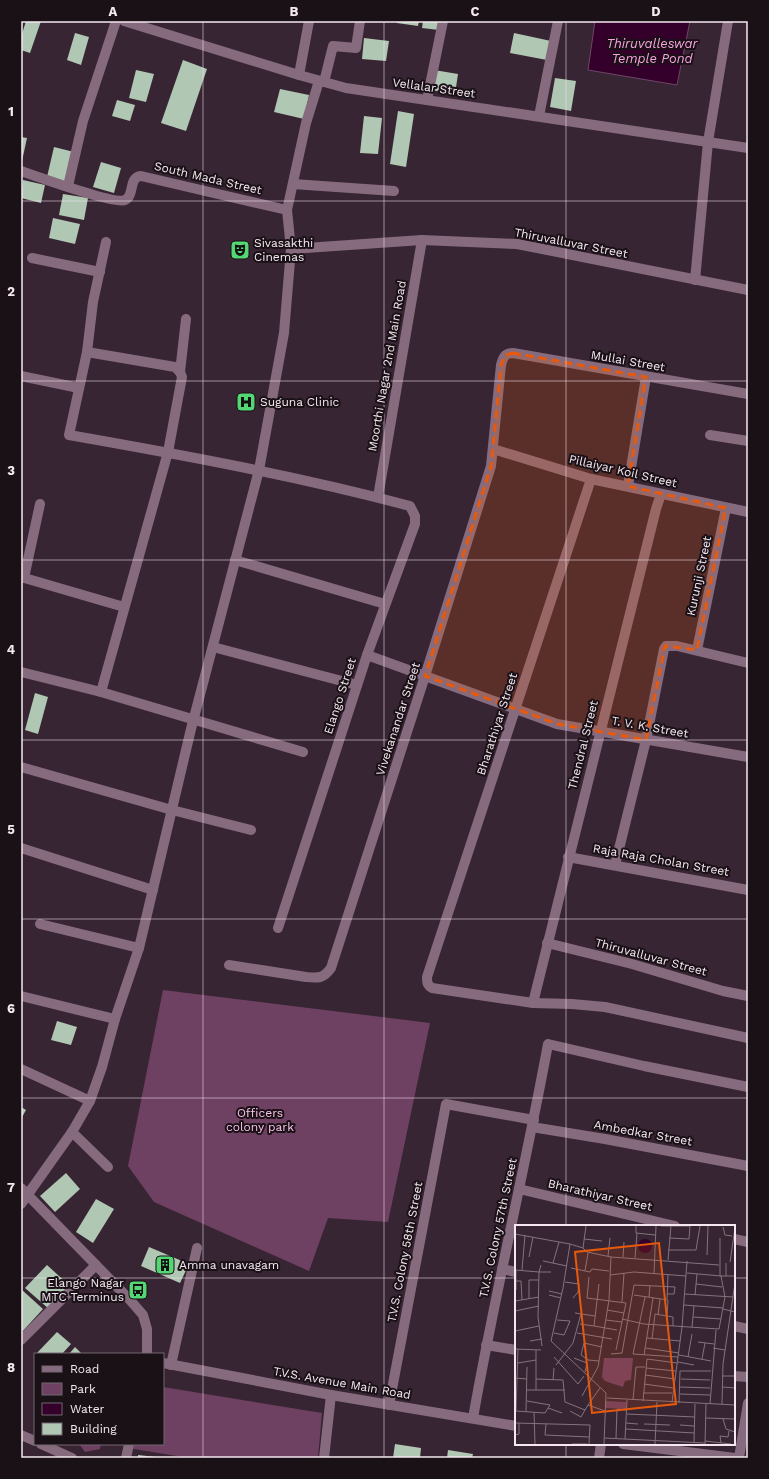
<svg xmlns="http://www.w3.org/2000/svg" width="769" height="1479" font-family="'Work Sans',sans-serif">
  <style>
    .green { fill: #6e4062 }
    .water { fill: #34002b; stroke: #6e4666 }
    .building { fill: #b0c7b3 }
    .lines { fill: none; stroke-linecap: round; stroke-linejoin: round }
    .minor { stroke: #866b7e; stroke-width: 10 }
    .marked { fill: #e8590c; fill-opacity: 0.2; stroke: #e8590c; stroke-width: 3; stroke-dasharray: 8 5; stroke-linejoin: round }
    .grid { fill: none; stroke: #f5e8f1; stroke-width: 1; stroke-opacity: 0.55 }
    .labels { text-anchor: middle; dominant-baseline: central; stroke-width: 4; stroke-linejoin: round; paint-order: stroke }
    .street-label { font-size: 12px; fill: #f5e8f1; stroke: #1a1117 }
    .poi-label { font-size: 12px; fill: #f5e8f1; stroke: #1a1117; text-anchor: start }
    .park-label { font-size: 12px; fill: #f8c3e9; stroke: #1a1117 }
    .water-label { font-size: 13px; font-style: italic; fill: #f9a2e2; stroke: #1a1117 }
    .inset-road { fill: none; stroke: #84737f; stroke-width: 1 }
    .view { fill: #e8590c; fill-opacity: 0.15; stroke: #e8590c; stroke-width: 2 }
    .inset-edge { fill: none; stroke: #f5e8f1; stroke-width: 2 }
    .neatline { fill: none; stroke: #f5e8f1; stroke-width: 1.5 }
    .grid-label { font-size: 13px; text-anchor: middle; font-weight: bold; fill: #f5e8f1 }
  </style>
  <rect width="100%" height="100%" fill="#382533"/>
  <g class="green">
    <path d="M163 990 430 1023 388 1222 328 1218 309 1271 154 1202 128 1166Z"/>
    <path d="M163 1387 322 1413 318 1458H189L128 1448 129 1444H163Z"/>
    <path d="M79 1444H101L100 1449 85 1452Z"/>
  </g>
  <path class="water" d="M595 21H690L677 85 588 70Z"/>
  <g class="building">
    <path d="M26 21H41L30 53 21 50V37Z"/>
    <path d="M397 21H419L418 26 397 23Z"/>
    <path d="M423 21H440L439 30 422 28Z"/>
    <path d="M75 33 89 37 81 65 67 60Z"/>
    <path d="M514 33 551 41 547 60 510 53Z"/>
    <path d="M364 38 389 41 386 61 362 59Z"/>
    <path d="M183 60 207 69 186 131 161 123Z"/>
    <path d="M136 70 154 74 146 102 129 98Z"/>
    <path d="M434 70 458 74 455 94 431 90Z"/>
    <path d="M555 78 576 81 571 111 550 107Z"/>
    <path d="M280 89 309 95 304 119 274 112Z"/>
    <path d="M117 100 135 105 130 121 112 116Z"/>
    <path d="M398 111 414 114 406 167 390 164Z"/>
    <path d="M364 116 382 118 378 154 360 153Z"/>
    <path d="M21 137 27 138 22 161H21Z"/>
    <path d="M54 147 74 152 66 182 47 177Z"/>
    <path d="M101 162 121 168 114 193 93 187Z"/>
    <path d="M23 180 45 185 41 203 21 198Z"/>
    <path d="M63 194 88 198 84 220 59 215Z"/>
    <path d="M53 218 80 224 75 244 49 238Z"/>
    <path d="M35 693 48 697 38 734 25 730Z"/>
    <path d="M57 1021 77 1027 71 1045 51 1040Z"/>
    <path d="M21 1107 26 1110 21 1119Z"/>
    <path d="M66 1173 80 1189 55 1212 40 1196Z"/>
    <path d="M96 1199 114 1209 93 1243 76 1232Z"/>
    <path d="M149 1247 189 1264 180 1283 141 1266Z"/>
    <path d="M47 1265 70 1286 49 1309 25 1288Z"/>
    <path d="M21 1289 43 1309 21 1333Z"/>
    <path d="M57 1332 71 1344 62 1354H36Z"/>
    <path d="M75 1347 82 1354H69Z"/>
    <path d="M395 1444 421 1448 420 1458H393Z"/>
    <path d="M448 1450 473 1454 472 1458H447Z"/>
    <path d="M138 1455 156 1457V1458H138Z"/>
  </g>
  <g class="lines">
    <g class="minor">
      <path d="M124 21 299 75 346 88 748 148"/>
      <path d="M299 75 309 21"/>
      <path d="M324 82 333 46 356 48 360 21"/>
      <path d="M427 100 443 21"/>
      <path d="M539 116 558 21"/>
      <path d="M21 171C36 176 115 205 125 200 135 196 128 177 141 176L287 210"/>
      <path d="M293 184 394 191"/>
      <path d="M68 186 83 121 116 21"/>
      <path d="M106 242 93 302 87 352 69 435C183 455 297 476 410 506L415 516V524L367 655 278 928"/>
      <path d="M291 249 422 240 517 244 748 290"/>
      <path d="M32 258 100 272"/>
      <path d="M695 280 708 142 728 21"/>
      <path d="M87 352 175 367 180 372"/>
      <path d="M21 376 79 388"/>
      <path d="M710 435 748 441"/>
      <path d="M493 449 591 479 748 512"/>
      <path d="M591 479 427 977C427 982 427 985 432 988L533 1003 572 1004 605 1007 748 1038"/>
      <path d="M628 486 646 377"/>
      <path d="M378 497 422 240"/>
      <path d="M235 560 385 604"/>
      <path d="M21 577 124 607"/>
      <path d="M24 578 40 504"/>
      <path d="M213 647 357 685"/>
      <path d="M697 650 726 508"/>
      <path d="M367 655 557 724 748 757"/>
      <path d="M21 672 101 692 168 452 182 377 180 372 186 319"/>
      <path d="M101 692 303 752"/>
      <path d="M21 767 172 810 251 830"/>
      <path d="M21 848 153 890"/>
      <path d="M568 857 748 890"/>
      <path d="M615 865 646 740 664 649 666 646H677L748 663"/>
      <path d="M40 924 139 948"/>
      <path d="M547 943 632 964 723 991 748 996"/>
      <path d="M229 965 306 977C318 978 323 979 331 968L425 676 491 466 501 365C503 357 505 353 513 353L748 394"/>
      <path d="M21 996 115 1019"/>
      <path d="M533 1003 656 509 661 494"/>
      <path d="M21 1069 90 1101"/>
      <path d="M532 1127 605 1139 748 1166"/>
      <path d="M72 1132 108 1167"/>
      <path d="M21 1188 130 1300 143 1315 147 1329V1354"/>
      <path d="M519 1189 675 1226"/>
      <path d="M21 1204 72 1132 90 1101 102 1067 115 1019 139 948 191 729 259 470 284 333 291 249 287 210 306 123 319 81"/>
      <path d="M734 1239 748 1242"/>
      <path d="M502 1269 516 1272"/>
      <path d="M734 1326 748 1329"/>
      <path d="M21 1340 96 1265"/>
      <path d="M486 1345 516 1350"/>
      <path d="M163 1363 331 1395 516 1426"/>
      <path d="M171 1365 197 1248"/>
      <path d="M734 1376 748 1377"/>
      <path d="M389 1405 446 1104 534 1120"/>
      <path d="M473 1418C495 1293 525 1169 548 1044L644 1066 748 1087"/>
      <path d="M21 1435 35 1441"/>
      <path d="M41 1444 72 1458"/>
      <path d="M623 1444 735 1458"/>
      <path d="M126 1458 129 1444"/>
      <path d="M324 1458 331 1395"/>
      <path d="M599 1458 601 1444"/>
      <path d="M739 1458 748 1403"/>
    </g>
  </g>
  <path class="marked" d="M513 353 646 377 628 486 726 508 697 650 665 646 646 740 557 724 425 676 491 466 501 365 505 355Z"/>
  <path class="grid" d="M203 21V1458M384 21V1458M566 21V1226M21 201H748M21 381H748M21 560H748M21 740H748M21 919H748M21 1098H748M21 1278H516M734 1278H748M566 1444V1458"/>
  <defs>
    <g id="theatre-square" transform="scale(1)"><rect x="-9" y="-9" width="18" height="18" rx="4" fill="#53d673" stroke="#1a1117"/><path d="M-5-5.5Q0-4 5-5.5V0Q5 5 0 6Q-5 5-5 0ZM-3.3-2.5H-1v1.5H-3.3ZM1-2.5H3.3v1.5H1ZM-2.8 1Q0 5.5 2.8 1Z" fill="#111"/></g>
    <g id="hospital-square" transform="scale(1)"><rect x="-9" y="-9" width="18" height="18" rx="4" fill="#53d673" stroke="#1a1117"/><path d="M-5-5h3v3.5h4V-5h3V5h-3V1.5h-4V5h-3Z" fill="#111"/></g>
    <g id="building-square" transform="scale(1)"><rect x="-9" y="-9" width="18" height="18" rx="4" fill="#53d673" stroke="#1a1117"/><path d="M-4-6H4V6H1V3H-1V6H-4ZM-2.5-4.3h1.7v1.8h-1.7ZM.8-4.3h1.7v1.8H.8ZM-2.5-1h1.7V.8h-1.7ZM.8-1h1.7V.8H.8Z" fill="#111"/></g>
    <g id="bus-square" transform="scale(1)"><rect x="-9" y="-9" width="18" height="18" rx="4" fill="#53d673" stroke="#1a1117"/><path d="M-5-6H5V4H4V6H2V4H-2V6H-4V4H-5ZM-3.5-4V0h7V-4ZM-3.5 1.2v1.5H-2V1.2ZM2 1.2v1.5H3.5V1.2Z" fill="#111"/></g>
  </defs>
  <g fill-rule="evenodd">
    <use href="#theatre-square" x="240" y="250"/>
    <use href="#hospital-square" x="246" y="402"/>
    <use href="#building-square" x="165" y="1265"/>
    <use href="#bus-square" x="138" y="1290"/>
  </g>
  <g class="labels">
    <g class="street-label">
      <text transform="translate(434 88) rotate(8)">Vellalar Street</text>
      <text transform="translate(208 178) rotate(13)">South Mada Street</text>
      <text transform="translate(571 243) rotate(11)">Thiruvalluvar Street</text>
      <text transform="translate(628 361) rotate(10)">Mullai Street</text>
      <text transform="translate(387 366) rotate(-80)">Moorthi Nagar 2nd Main Road</text>
      <text transform="translate(623 471) rotate(13)">Pillaiyar Koil Street</text>
      <text transform="translate(699 576) rotate(-78)">Kurunji Street</text>
      <text transform="translate(340 696) rotate(-72)">Elango Street</text>
      <text transform="translate(398 719) rotate(-72)">Vivekanandar Street</text>
      <text transform="translate(497 724) rotate(-72)">Bharathiyar Street</text>
      <text transform="translate(650 727) rotate(10)">T. V. K. Street</text>
      <text transform="translate(583 745) rotate(-76)">Thendral Street</text>
      <text transform="translate(661 860) rotate(10)">Raja Raja Cholan Street</text>
      <text transform="translate(651 957) rotate(15)">Thiruvalluvar Street</text>
      <text transform="translate(643 1133) rotate(10)">Ambedkar Street</text>
      <text transform="translate(600 1195) rotate(13)">Bharathiyar Street</text>
      <text transform="translate(498 1228) rotate(-78)">T.V.S. Colony 57th Street</text>
      <text transform="translate(405 1252) rotate(-79)">T.V.S. Colony 58th Street</text>
      <text transform="translate(342 1383) rotate(10)">T.V.S. Avenue Main Road</text>
    </g>
    <g class="poi-label">
      <text x="254" y="243">Sivasakthi<tspan x="254" dy="14">Cinemas</tspan></text>
      <text x="260" y="402">Suguna Clinic</text>
      <text x="179" y="1265">Amma unavagam</text>
      <text x="124" y="1283" text-anchor="end">Elango Nagar<tspan x="124" dy="14">MTC Terminus</tspan></text>
    </g>
    <g class="park-label">
      <text x="260" y="1113">Officers<tspan x="260" dy="14">colony park</tspan></text>
    </g>
    <g class="water-label">
      <text x="652" y="43">Thiruvalleswar<tspan x="652" dy="15">Temple Pond</tspan></text>
    </g>
  </g>
  <g transform="translate(515 1225)">
    <rect width="220" height="220" fill="#382533"/>
    <path d="M89 133H118L116 155 110 156 108 162 90 156 87 152ZM91 176 111 177V184L90 183Z" fill="#6e4062"/>
    <path d="M123 21a7 7 0 1 1 14 0a7 7 0 1 1-14 0Z" fill="#34002b"/>
    <path class="inset-road" d="M121 1V8L140 10M146 1H175M208 2 210 10 217 11M0 9 55 19 68 23 72 27 96 32 204 40M154 13 174 14 175 1M205 13V51H220M69 14 87 16M55 19 48 63 36 116 91 168 89 219M68 23 71 1M153 25H181L185 1M192 30 193 1M93 31 95 13M14 32 18 12M108 32 109 17M120 33 122 8M153 35 156 1M28 36 52 41M215 37 220 3M38 38 44 17M26 40 24 47H36M56 43 75 47 77 44 94 46M0 45 24 47 23 92 27 121M1 45V65M7 45 10 10M70 46 73 28M172 48 206 51 210 72 204 104M139 49 141 1M95 50 119 47 171 51M211 51V38M74 52 72 73 111 78 101 125M1 56H6L7 75M50 57 64 59 63 67 58 73M181 59 207 62M34 66 47 69M170 69 218 72M34 70 46 73M119 70 153 75 152 90M180 70 182 49M130 72 118 129 163 132M134 72 135 60M14 74V55H24M152 74 153 50M0 76 24 72M107 77 109 48M169 80 208 83M208 84 220 87M92 85 109 88M0 86 24 81M60 88 80 91M143 90 145 74M178 92 206 94M107 94 129 99 204 104M91 95 107 97M65 99 79 101 84 59M79 101 102 105M177 102 179 81M0 106 24 101M39 108 49 110 55 96 42 95M62 108 97 114M132 113 165 116M137 114 140 89 158 92V101M15 116 27 114M183 117 199 119M130 123 164 128M198 123 210 125M0 124 26 125M3 124 1 186 30 188 35 180 12 176M96 129 107 128 119 60 160 62 159 69H152M129 130 138 73M164 130 196 136M39 132 63 159 69 151M173 132 177 109M59 133 72 138 70 147M187 134 190 118M84 136 73 135 66 130 69 118 87 122M163 137 179 140M3 138 21 135M41 140 58 118 66 89M131 143 161 146M130 150 160 154M207 151H220M0 153 12 154M21 154 48 155 50 177 70 185 73 180 90 186M166 154 195 155M38 155 39 143M129 159 158 163M165 162 195 163M207 162 220 163M12 165H50M21 165V125M128 168H157M165 169 195 170M67 171 83 142 94 75 96 32M92 173 220 180M118 175 121 142H130M128 176 132 134 162 138M157 177 167 102 172 36M164 178 165 146H196M195 179 201 105M207 179 208 139 220 58M73 180 85 163M33 183 47 188M55 186 66 192 70 185M11 187 12 142M19 187 20 219M112 189 180 192M191 193 220 194M208 194 211 204 220 207M0 198 75 200 74 219M111 198 123 199M31 199 30 210 74 212M129 199 155 200M165 200 179 201M111 204 179 208M0 210 4 209V198M89 213 190 218M101 213 102 184 112 185M110 214 112 175M190 216 216 219M179 218 180 179M206 218 205 211 213 212 214 206M57 219H72M140 219 142 177M190 219 191 179"/>
    <path class="view" d="M144 18 161 179 77 188 60 27Z"/>
    <rect width="220" height="220" class="inset-edge"/>
  </g>
  <rect width="769" height="1479" fill="none" stroke="#1a1117" stroke-width="44"/>
  <rect x="34" y="1353" width="130" height="92" fill="#1a1117" stroke="#72676e"/>
  <rect x="42" y="1366" width="20" height="6" fill="#866b7e" stroke="#72676e"/>
  <text x="70" y="1373" font-size="12" fill="#f5e8f1">Road</text>
  <rect x="42" y="1383" width="20" height="12" fill="#6e4062" stroke="#72676e"/>
  <text x="70" y="1393" font-size="12" fill="#f5e8f1">Park</text>
  <rect x="42" y="1403" width="20" height="12" fill="#34002b" stroke="#72676e"/>
  <text x="70" y="1413" font-size="12" fill="#f5e8f1">Water</text>
  <rect x="42" y="1423" width="20" height="12" fill="#b0c7b3" stroke="#72676e"/>
  <text x="70" y="1433" font-size="12" fill="#f5e8f1">Building</text>
  <rect x="22" y="22" width="725" height="1435" class="neatline"/>
  <g class="grid-label">
    <text x="113" y="16">A</text>
    <text x="294" y="16">B</text>
    <text x="475" y="16">C</text>
    <text x="656" y="16">D</text>
    <text x="11" y="116">1</text>
    <text x="11" y="296">2</text>
    <text x="11" y="475">3</text>
    <text x="11" y="654">4</text>
    <text x="11" y="834">5</text>
    <text x="11" y="1013">6</text>
    <text x="11" y="1192">7</text>
    <text x="11" y="1372">8</text>
  </g>
</svg>
